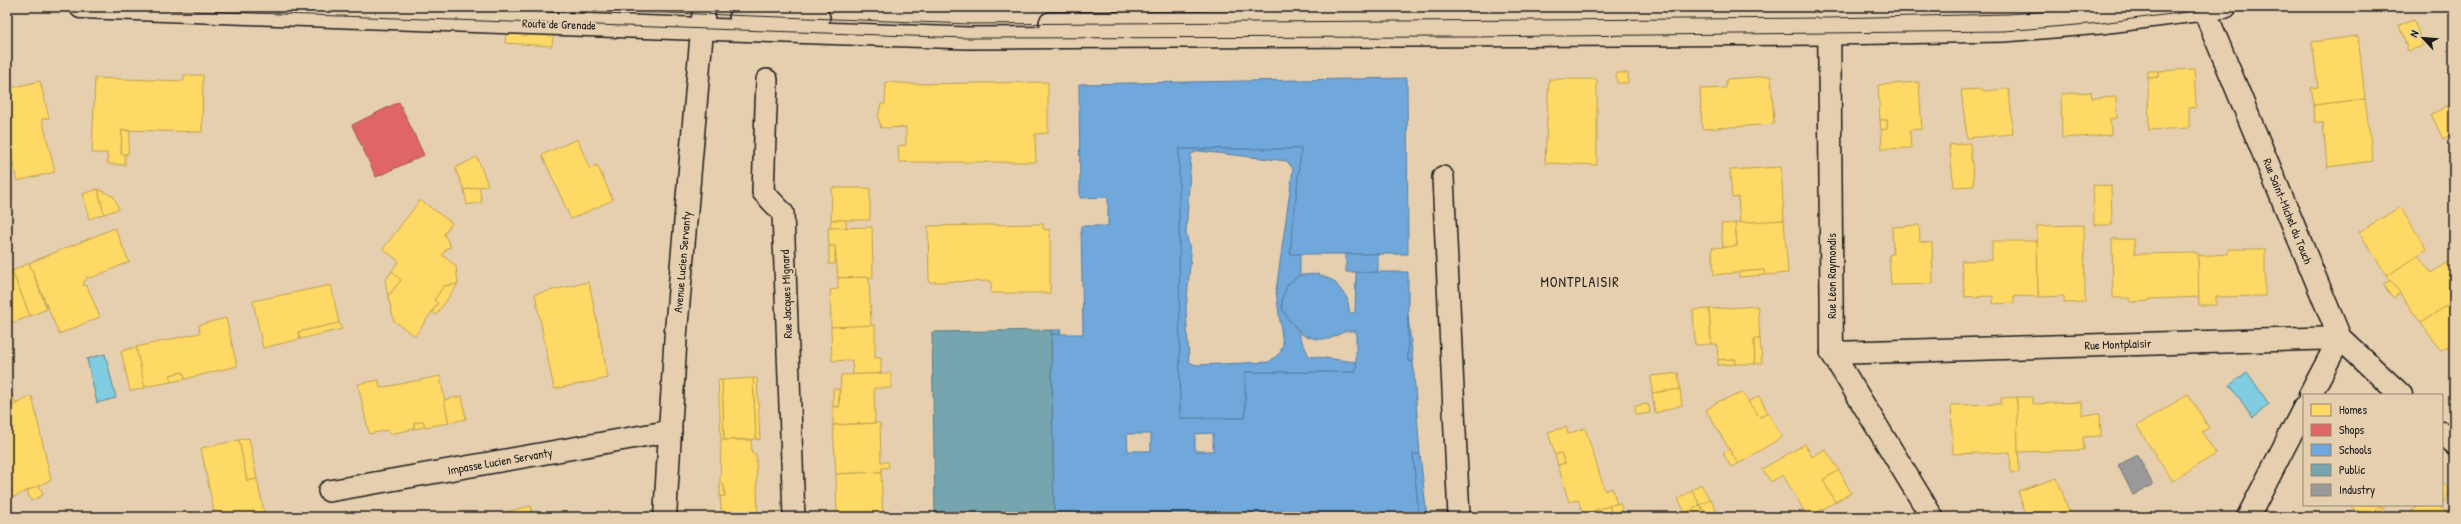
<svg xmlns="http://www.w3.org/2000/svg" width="2461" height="524" font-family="'Patrick Hand',sans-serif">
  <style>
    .water { fill: #80cce0; stroke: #588692 }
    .homes { fill: #ffd966; stroke: #bba050 }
    .shops { fill: #e06666; stroke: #a55050 }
    .schools { fill: #6fa8dc; stroke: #567ea2; fill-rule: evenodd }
    .public { fill: #76a5af; stroke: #5b7c83 }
    .industry { fill: #999; stroke: #747474 }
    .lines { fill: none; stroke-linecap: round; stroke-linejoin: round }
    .service-casing { stroke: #1c1c1c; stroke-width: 24 }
    .minor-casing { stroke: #1c1c1c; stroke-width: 25 }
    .tertiary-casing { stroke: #1c1c1c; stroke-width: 25 }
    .service { stroke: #e6cfaf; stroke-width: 21 }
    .minor { stroke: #e6cfaf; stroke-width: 22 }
    .tertiary { stroke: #e6cfaf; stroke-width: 22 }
    .tram { stroke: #1c1c1c; stroke-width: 1 }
    .labels { text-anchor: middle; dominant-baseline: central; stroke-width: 4; stroke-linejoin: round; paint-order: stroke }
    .street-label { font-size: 12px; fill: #1c1c1c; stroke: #e6cfaf }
    .quarter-label { font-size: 14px; letter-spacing: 1px; fill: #1c1c1c; stroke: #e6cfaf }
  </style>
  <rect width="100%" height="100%" fill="#e6cfaf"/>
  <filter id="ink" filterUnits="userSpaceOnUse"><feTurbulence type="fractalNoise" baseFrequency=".025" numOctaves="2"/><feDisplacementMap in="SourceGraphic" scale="8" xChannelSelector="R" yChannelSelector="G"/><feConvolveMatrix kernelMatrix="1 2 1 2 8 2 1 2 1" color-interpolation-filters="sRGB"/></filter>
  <g filter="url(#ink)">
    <g class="water">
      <path d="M105 354 116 398 97 403 87 359Z"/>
      <path d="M2247 372 2269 404 2253 418 2230 385Z"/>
    </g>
    <g class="homes">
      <path d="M2414 20 2423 46 2408 51 2399 25Z"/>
      <path d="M506 33 553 35 552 46 505 43Z"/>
      <path d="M2358 36 2365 99 2314 105 2311 88 2318 87 2312 42Z"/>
      <path d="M2194 69 2196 107 2189 108V128L2149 130 2148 78 2158 77V71Z"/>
      <path d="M2148 71H2158V77L2148 78Z"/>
      <path d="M1616 73H1628V83H1617Z"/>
      <path d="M184 75H203L202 132 122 130 121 154H125V165L108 164 107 153H92L95 78 184 81Z"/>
      <path d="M1771 76 1774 124 1702 129 1700 89 1726 88V81L1728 79Z"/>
      <path d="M1549 79H1597V165L1545 163Z"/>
      <path d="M40 81 49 118 42 119 55 172 17 181 7 137V89Z"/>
      <path d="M886 82 913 84 1048 82V133L1035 134 1036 162H899L898 146 906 145V127L881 128 878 117 881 104H885Z"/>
      <path d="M1919 82 1922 129 1910 130 1911 148 1882 149 1881 130 1887 129V120H1880L1878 85Z"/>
      <path d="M1983 89 1984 91 2009 89 2013 134 1967 138 1961 90Z"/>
      <path d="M2091 92 2092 98 2116 97 2117 118 2110 119 2111 135 2062 138 2061 94Z"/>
      <path d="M2365 99 2373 161 2327 167 2323 122H2315L2314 105Z"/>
      <path d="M2454 103V133L2443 139 2431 114Z"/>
      <path d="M1880 120H1887V129L1881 130Z"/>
      <path d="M122 130 130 131 128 154H121Z"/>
      <path d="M577 139 590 169 597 165 613 200 571 219 542 155Z"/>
      <path d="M1970 143 1974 186 1954 187 1949 145Z"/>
      <path d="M477 157 488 185 464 190 455 168Z"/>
      <path d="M1781 167 1784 220 1740 223 1738 197 1732 198 1730 170Z"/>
      <path d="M2093 185 2111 186 2112 225H2094Z"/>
      <path d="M479 187 482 202 467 205 464 190Z"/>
      <path d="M832 188H870V220H831Z"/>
      <path d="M98 189 104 214 89 219 83 194Z"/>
      <path d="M98 189 114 197 119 209 104 214Z"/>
      <path d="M420 200 452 223 444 234 451 247 447 248 442 255 456 266 458 284 444 286 434 300 438 303 415 336 394 321 388 296 401 280 392 271 399 261 383 249Z"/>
      <path d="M2400 207 2427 249 2387 276 2359 232Z"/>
      <path d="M831 220H846V228L830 229Z"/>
      <path d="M1784 220 1788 273 1765 275 1764 270 1714 275 1712 248 1737 246 1735 223Z"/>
      <path d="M1735 223 1737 246 1723 247 1721 224Z"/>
      <path d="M1043 224V229L1050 230V293H991V281L929 282 928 226Z"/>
      <path d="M1919 225 1920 242 1932 243 1933 284 1891 285 1889 255 1893 254 1892 227Z"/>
      <path d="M2084 225 2085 302 2064 303V296L2038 297 2037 226Z"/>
      <path d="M872 227 873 277 838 278 835 246H829L828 228Z"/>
      <path d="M115 228 129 262 91 278 87 277 83 285 87 286 100 317 59 334 29 263Z"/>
      <path d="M2112 239H2134L2135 254 2198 253 2199 297 2149 299V301L2130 302 2129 298H2113Z"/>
      <path d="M1992 241H2037L2038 297 2014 296V303L1993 304V296L1965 297 1961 261 1992 260Z"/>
      <rect x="829" y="246" width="6" height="18"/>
      <path d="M2228 249H2265V296L2216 297V305H2199L2198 256 2228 254Z"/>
      <path d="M2418 255 2431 273 2454 259V300L2421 323 2387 276Z"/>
      <path d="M29 263 47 309 30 316 12 271Z"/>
      <path d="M1764 270 1765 275 1739 277V272Z"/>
      <path d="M12 271 30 316 7 325V273Z"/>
      <path d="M392 271 401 280 388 296 385 281Z"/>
      <path d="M869 277 871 326 831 327 830 290 838 289V278Z"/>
      <path d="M2391 281 2400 293 2393 298 2384 285Z"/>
      <path d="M589 282 608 378 554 389 535 294Z"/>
      <path d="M458 284 436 315 432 312 438 303 434 300 444 286Z"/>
      <path d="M331 285 339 323 298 332 300 339 263 348 253 301Z"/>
      <path d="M2454 300V356L2447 347 2441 351 2421 323Z"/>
      <path d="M1758 306 1760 339H1754L1755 364H1735V359L1718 360 1717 344H1711L1709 309Z"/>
      <path d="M1709 309 1711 344 1695 345 1693 310Z"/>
      <path d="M226 318 237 366 185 379 183 372 170 375 171 382 144 387 136 347 200 333 199 325Z"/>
      <path d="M339 323 342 329 300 339 298 332Z"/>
      <path d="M875 325V358H881V373L853 375 852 360 832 361 831 327Z"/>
      <path d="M1754 339H1760L1762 363 1755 364Z"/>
      <path d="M136 347 145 388 130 391 121 351Z"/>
      <path d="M1735 359V364L1718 365V360Z"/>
      <path d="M183 372 185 379 171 382 170 375Z"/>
      <path d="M891 373V388H874L875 423 833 425V406L839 407 841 375Z"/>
      <path d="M1678 373 1680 389 1652 393 1651 376Z"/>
      <path d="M440 376 449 423 425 427 423 421 414 423V429L389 434 388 430 369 434 358 384 379 380 380 388Z"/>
      <path d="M753 378H757L760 440 756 439Z"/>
      <path d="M753 378 756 439 724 440 722 380Z"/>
      <path d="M718 380H722L724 440H721Z"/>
      <path d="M833 389H839V407L833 406Z"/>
      <path d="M1680 389 1682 405 1655 413 1652 393Z"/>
      <path d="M1743 393 1760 417 1768 413 1782 437 1738 464 1706 410 1719 401Z"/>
      <path d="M12 394 16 404 7 408V396Z"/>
      <path d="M2188 394 2209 428 2202 432 2216 454 2172 481 2137 426Z"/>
      <path d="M32 396 51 480 7 500V408Z"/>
      <path d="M462 396 466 419 449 423 444 400Z"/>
      <path d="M1759 396 1768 413 1760 417 1748 402Z"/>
      <path d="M2017 397 2019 472 2011 473 2010 452 1953 454 1951 405 2001 404V398Z"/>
      <path d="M2017 397H2033V404L2082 402V415L2100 414 2101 436 2083 437 2084 450 2018 452Z"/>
      <path d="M1648 404 1650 413 1636 415 1635 406Z"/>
      <path d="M423 421 425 427 414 429V423Z"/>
      <path d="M880 423 881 462H888L889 467 882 468 881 472 836 474 833 425Z"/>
      <path d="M1566 427 1568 434 1585 428 1605 491 1612 488 1617 504 1583 514 1578 500 1569 502 1558 465 1565 463 1561 453 1555 455 1548 432Z"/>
      <path d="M249 438 257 479 247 481 239 440Z"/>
      <path d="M239 440 247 481 257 479 264 512 239 517H215L201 448Z"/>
      <path d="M721 440H751L752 454H756L758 517H722L720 496H725L724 485H720Z"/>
      <path d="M1805 444 1812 457 1825 449 1839 470 1823 480 1835 502 1810 517H1808L1783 475 1771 482 1762 469Z"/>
      <path d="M1729 449 1738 464 1731 467 1723 453Z"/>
      <path d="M1561 453 1565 463 1558 465 1555 455Z"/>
      <path d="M1839 470 1851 493 1835 502 1823 480Z"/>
      <path d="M881 472 883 517H837L836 474Z"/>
      <path d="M2057 478 2071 517H2027L2018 491Z"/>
      <path d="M2442 483 2449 489 2447 493 2449 494 2442 504Z"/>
      <path d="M1701 484 1710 500 1700 505 1692 490Z"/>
      <path d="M39 485 43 495 31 501 27 491Z"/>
      <path d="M720 485H724L725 496H720Z"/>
      <path d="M1692 490 1700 505 1686 513 1678 499Z"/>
      <path d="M1711 499 1717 512 1707 517 1700 505Z"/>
      <path d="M1620 503 1625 517H1613L1609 506Z"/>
      <path d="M1700 505 1706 515 1688 517 1686 513Z"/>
      <path d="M2350 505H2385L2383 509 2379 506 2371 517H2366Z"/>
      <path d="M2417 505H2441L2440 507 2454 517H2408Z"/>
      <path d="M531 506 532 512 511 516 510 511Z"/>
      <path d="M1609 506 1613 517H1584L1583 514Z"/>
      <path d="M2379 506 2383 509 2377 517H2371Z"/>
      <path d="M510 511 511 516 532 512 533 517H497L496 514Z"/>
      <path d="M2316 512 2326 517H2313Z"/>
      <path d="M496 514 497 517H479Z"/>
    </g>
    <path class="shops" d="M399 102 424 155 376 177 352 125Z"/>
    <g class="schools">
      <path d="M1407 78 1408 254H1290L1301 149H1179L1180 418H1245V372H1356V331H1346L1329 339H1316L1303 335 1287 318 1282 308V298L1288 284 1295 278 1301 275 1318 274 1334 281 1347 298 1350 313H1355L1356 272H1408V361H1413L1420 454H1413L1419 517H1054L1051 334H1083L1081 226H1108V197L1080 198 1079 84ZM1213 433V451H1195V434ZM1127 434H1151V451H1128Z"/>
      <path d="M1179 149H1301L1290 254H1300V275L1288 284 1282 298V308L1287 318 1300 333V337L1309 356 1356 362V372H1245V418H1180ZM1199 151 1287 161 1293 169 1276 291 1283 345 1280 353 1269 362 1196 365 1189 362 1186 309 1191 254 1186 233 1191 154Z"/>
      <rect x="1346" y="254" width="32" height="18"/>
      <path d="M1408 315 1413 361H1408Z"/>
      <path d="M1051 330H1061L1060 334H1051Z"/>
      <path d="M1413 454H1420L1427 517H1419Z"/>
    </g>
    <path class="public" d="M1051 330 1054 517H935L932 332Z"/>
    <path class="industry" d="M2138 455 2153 485 2133 495 2118 465Z"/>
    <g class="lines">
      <g class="service-casing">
        <g id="service">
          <path d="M740 16 819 18"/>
          <path d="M1050 23 1828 18 2008 14 2107 7"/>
          <path d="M701 29 968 38 1829 34 2004 31 2101 23 2226 7"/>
          <path d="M767 80 763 192 783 213 794 517"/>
          <path d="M1443 177 1459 517"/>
          <path d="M329 491 671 431"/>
        </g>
      </g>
      <g class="minor-casing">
        <g id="minor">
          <path d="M1829 7 1832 353 1932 517"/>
          <path d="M2203 7 2340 338 2401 395"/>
          <path d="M1832 353 2340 338 2310 395"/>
          <path d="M2442 433 2454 444"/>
          <path d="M2248 517 2304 408"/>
        </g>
      </g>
      <g class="tertiary-casing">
        <g id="tertiary">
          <path d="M81 7 701 29"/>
          <path d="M665 517 676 331 704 7"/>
        </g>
      </g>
      <use href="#service" class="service"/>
      <use href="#minor" class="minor"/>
      <use href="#tertiary" class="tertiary"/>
      <g class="tram">
        <path d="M81 7 968 38 1472 37 2004 31 2101 23 2226 7"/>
        <path d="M509 7 970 24 1828 18 2008 14 2107 7"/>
      </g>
    </g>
  </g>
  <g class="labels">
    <g class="street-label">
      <text transform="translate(559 24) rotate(2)">Route de Grenade</text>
      <text transform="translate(2288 211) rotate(68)">Rue Saint-Michel du Touch</text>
      <text transform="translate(682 262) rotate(-85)">Avenue Lucien Servanty</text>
      <text transform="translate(1831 276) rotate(-90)">Rue Léon Raymondis</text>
      <text transform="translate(786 294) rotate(-92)">Rue Jacques Mignard</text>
      <text transform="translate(2118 344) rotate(-2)">Rue Montplaisir</text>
      <text transform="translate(500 461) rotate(-10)">Impasse Lucien Servanty</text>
    </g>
    <g class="quarter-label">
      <text x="1580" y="281">MONTPLAISIR</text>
    </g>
  </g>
  <rect width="2461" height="524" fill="none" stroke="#e6cfaf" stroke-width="24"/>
  <rect x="12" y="12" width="2437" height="500" fill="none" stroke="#1c1c1c" stroke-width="1.5" filter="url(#ink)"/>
  <rect x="2303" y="394" width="140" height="112" fill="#e6cfaf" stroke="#958774"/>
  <rect x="2311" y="404" width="20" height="12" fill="#ffd966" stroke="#958774"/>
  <text x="2339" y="414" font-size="12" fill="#1c1c1c">Homes</text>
  <rect x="2311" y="424" width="20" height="12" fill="#e06666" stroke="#958774"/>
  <text x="2339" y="434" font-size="12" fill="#1c1c1c">Shops</text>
  <rect x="2311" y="444" width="20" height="12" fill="#6fa8dc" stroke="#958774"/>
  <text x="2339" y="454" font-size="12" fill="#1c1c1c">Schools</text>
  <rect x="2311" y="464" width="20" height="12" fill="#76a5af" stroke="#958774"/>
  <text x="2339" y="474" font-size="12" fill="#1c1c1c">Public</text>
  <rect x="2311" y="484" width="20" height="12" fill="#999999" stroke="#958774"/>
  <text x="2339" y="494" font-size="12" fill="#1c1c1c">Industry</text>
  <g transform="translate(2423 38) rotate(296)" stroke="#e6cfaf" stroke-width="3" paint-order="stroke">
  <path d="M0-3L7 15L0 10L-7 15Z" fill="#1c1c1c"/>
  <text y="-6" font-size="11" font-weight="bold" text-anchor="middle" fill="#1c1c1c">N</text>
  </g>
</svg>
